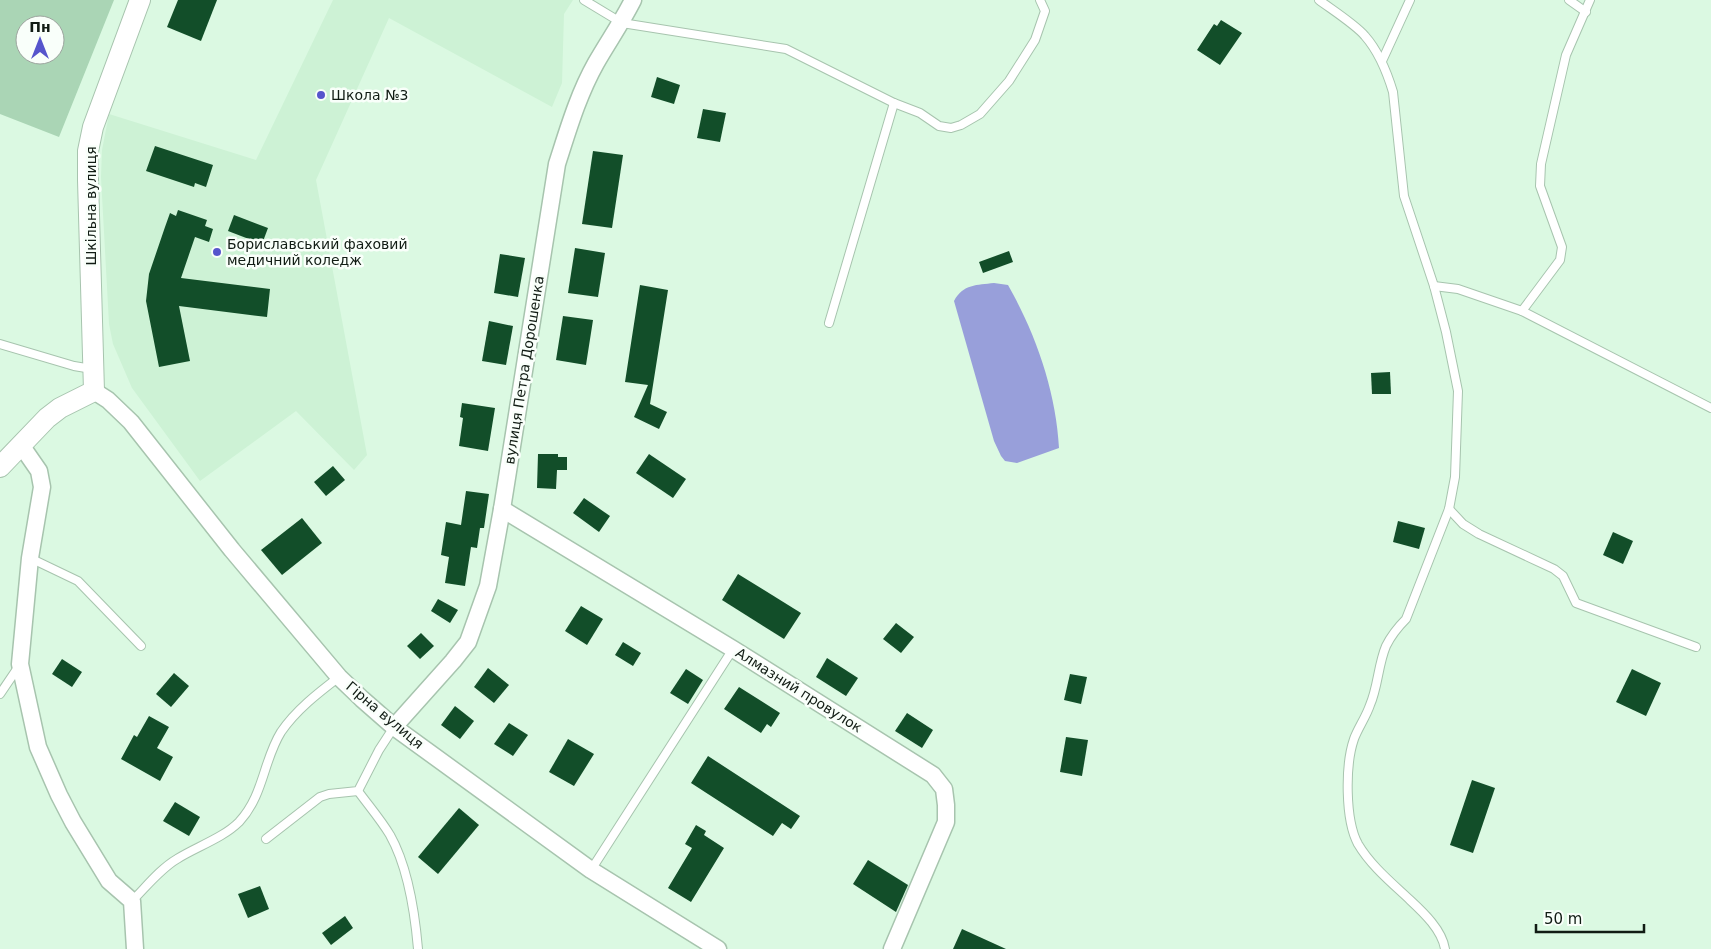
<svg xmlns="http://www.w3.org/2000/svg" width="1711" height="949" font-family="'DejaVu Sans',sans-serif">
  <style>
    .built { fill: #cdf2d5 }
    .green { fill: #aad5b5; fill-rule: evenodd }
    .water { fill: #989fda }
    .building { fill: #124e29 }
    .lines { fill: none; stroke-linecap: round; stroke-linejoin: round }
    .service-casing { stroke: #a7c4ae; stroke-width: 10 }
    .minor-casing { stroke: #a7c4ae; stroke-width: 19 }
    .tertiary-casing { stroke: #a7c4ae; stroke-width: 22 }
    .service { stroke: #fff; stroke-width: 8 }
    .minor { stroke: #fff; stroke-width: 16 }
    .tertiary { stroke: #fff; stroke-width: 20 }
    .poi-dot { fill: #5655cc; stroke: #f9fffa; stroke-width: 2 }
    .labels { text-anchor: middle; dominant-baseline: central; stroke-width: 5; stroke-linejoin: round; paint-order: stroke }
    .poi-label { font-size: 14px; fill: #111c14; stroke: #f9fffa; text-anchor: start }
    .street-label { font-size: 14px; fill: #111c14; stroke: #f9fffa }
  </style>
  <rect width="100%" height="100%" fill="#dbf9e2"/>
  <path class="built" d="M333 0H573L564 14 562 83 552 107 389 18 316 180 367 455 354 470 296 411 200 481 132 388 113 344 109 324 101 177 102 150 109 114 256 160Z"/>
  <path class="green" d="M0 0H114L59 137 0 114ZM25 25H55V55H25Z"/>
  <path class="water" d="M994 283 1008 285C1036 334 1056 392 1059 448L1017 463 1005 461 1001 456 994 441 954 301C963 284 977 285 994 283Z"/>
  <g class="building">
    <path d="M178 0H217L201 41 167 27Z"/>
    <path d="M1221 20 1242 33 1220 65 1197 50 1214 24 1217 26Z"/>
    <path d="M657 77 680 85 674 104 651 97Z"/>
    <path d="M703 109 726 113 720 142 697 138Z"/>
    <path d="M155 146 213 165 206 187 195 183 194 187 146 171Z"/>
    <path d="M593 151 623 155 612 228 582 224Z"/>
    <path d="M178 210 207 220 205 226 213 229 209 242 195 237 181 278 270 289 267 317 179 306 190 361 159 367 146 301 149 274 165 227 170 213 176 216Z"/>
    <path d="M234 215 268 228 262 244 228 231Z"/>
    <path d="M575 248 605 253 598 297 568 293Z"/>
    <path d="M1009 251 1013 262 983 273 979 262Z"/>
    <path d="M500 254 525 258 518 297 494 293Z"/>
    <path d="M640 285 668 290 650 404 667 412 659 429 634 417 648 385 625 382Z"/>
    <path d="M563 316 593 320 586 365 556 360Z"/>
    <path d="M489 321 513 326 506 365 482 361Z"/>
    <path d="M1390 372 1391 394H1372L1371 373Z"/>
    <path d="M462 403 495 408 488 451 459 446 463 418 460 417Z"/>
    <path d="M538 454H558V457H567V470H557L556 489 537 488Z"/>
    <path d="M649 454 686 479 673 498 636 473Z"/>
    <path d="M333 466 345 480 326 496 314 482Z"/>
    <path d="M466 491 489 494 484 528H480L477 548 471 547 465 586 445 583 449 557 441 555 446 522 461 525Z"/>
    <path d="M584 498 610 516 599 532 573 513Z"/>
    <path d="M302 518 322 543 282 575 261 550Z"/>
    <path d="M1398 521 1425 528 1419 549 1393 542Z"/>
    <path d="M1613 532 1633 541 1623 564 1603 555Z"/>
    <path d="M738 574 801 613 784 639 722 600Z"/>
    <path d="M438 599 458 610 450 623 431 611Z"/>
    <path d="M581 606 603 619 587 645 565 631Z"/>
    <path d="M896 623 914 637 901 653 883 639Z"/>
    <path d="M421 633 434 646 420 659 407 646Z"/>
    <path d="M623 642 641 653 633 666 615 655Z"/>
    <path d="M827 658 858 678 846 696 816 677Z"/>
    <path d="M62 659 82 672 72 687 52 674Z"/>
    <path d="M488 668 509 685 494 703 474 687Z"/>
    <path d="M686 669 703 680 688 704 670 693Z"/>
    <path d="M1632 669 1661 683 1646 716 1616 702Z"/>
    <path d="M174 673 189 686 171 707 156 694Z"/>
    <path d="M1070 674 1087 677 1081 704 1064 700Z"/>
    <path d="M739 687 780 713 771 727 767 724 761 733 724 709Z"/>
    <path d="M455 706 474 721 460 739 441 725Z"/>
    <path d="M907 713 933 730 922 748 895 731Z"/>
    <path d="M149 716 169 727 157 748 173 757 160 781 121 759 134 735 137 737Z"/>
    <path d="M509 723 528 735 513 756 494 744Z"/>
    <path d="M1066 737 1088 740 1082 776 1060 772Z"/>
    <path d="M568 739 594 754 574 786 549 772Z"/>
    <path d="M708 756 800 816 791 829 782 823 773 836 691 783Z"/>
    <path d="M1472 780 1495 788 1473 853 1450 845Z"/>
    <path d="M175 802 200 817 189 836 163 821Z"/>
    <path d="M459 808 479 825 438 874 418 857Z"/>
    <path d="M696 825 706 831 704 835 724 848 691 902 668 888 692 848 685 844Z"/>
    <path d="M868 860 908 885 896 912 853 884Z"/>
    <path d="M260 886 269 909 248 918 238 894Z"/>
    <path d="M345 916 353 928 331 945 322 933Z"/>
    <path d="M962 929 1006 949H953Z"/>
  </g>
  <g class="lines">
    <g class="service-casing">
      <g id="service">
        <path d="M584 0 622 23 786 49 894 103 920 113 939 126 951 128 961 125 980 114 1009 81 1035 40 1045 11 1040 0"/>
        <path d="M1319 0C1331 9 1356 25 1365 36 1379 52 1387 72 1393 92L1404 196 1434 286 1446 332 1458 391 1455 477 1449 509 1406 619C1398 627 1391 636 1386 646 1378 665 1378 687 1370 705 1366 717 1358 728 1354 739 1345 765 1345 820 1358 844 1371 866 1392 883 1410 900 1424 913 1442 930 1445 949"/>
        <path d="M1569 0 1586 12"/>
        <path d="M1382 61 1410 0"/>
        <path d="M1434 286 1458 289 1522 311 1711 408"/>
        <path d="M1522 311 1560 260 1562 247 1540 186 1541 164 1566 55 1590 0"/>
        <path d="M829 323 894 103"/>
        <path d="M0 344 74 366 92 369"/>
        <path d="M1449 509 1463 524 1479 534 1554 569 1563 576 1576 603 1696 647"/>
        <path d="M30 558 78 581 141 646"/>
        <path d="M0 694 19 666"/>
        <path d="M358 791C369 806 381 820 390 835 408 867 415 914 418 949"/>
        <path d="M266 839 320 797 329 794 358 791 379 750 394 727"/>
        <path d="M591 870 733 649"/>
        <path d="M132 901C146 887 160 869 177 859 196 847 223 838 239 822 264 795 263 761 281 732 296 710 318 693 339 677"/>
      </g>
    </g>
    <g class="minor-casing">
      <g id="minor">
        <path d="M94 391 108 400 131 422 232 550 339 677 362 699 394 727 591 870 718 949"/>
        <path d="M21 445 39 471 42 487 30 558 20 664 38 747 59 795 73 822 109 881 132 901 135 949"/>
        <path d="M502 509 733 649 933 775 944 789 946 805V822L892 949"/>
        <path d="M394 727 453 661 468 642 488 586 502 509 557 164C568 130 578 95 596 63 608 42 622 22 633 0"/>
      </g>
    </g>
    <g class="tertiary-casing">
      <path id="tertiary" d="M0 467 47 418 60 408 94 391 88 180V151L93 127 140 0"/>
    </g>
    <use href="#service" class="service"/>
    <use href="#minor" class="minor"/>
    <use href="#tertiary" class="tertiary"/>
  </g>
  <g class="poi-dot">
    <circle cx="321" cy="95" r="5"/>
    <circle cx="217" cy="252" r="5"/>
  </g>
  <g class="labels">
    <g class="poi-label">
      <text x="331" y="95">Школа №3</text>
      <text x="227" y="244">Бориславський фаховий<tspan x="227" dy="16">медичний коледж</tspan></text>
    </g>
    <g class="street-label">
      <text transform="translate(91 206) rotate(-90)">Шкільна вулиця</text>
      <text transform="translate(524 370) rotate(-81)">вулиця Петра Дорошенка</text>
      <text transform="translate(799 690) rotate(32)">Алмазний провулок</text>
      <text transform="translate(385 715) rotate(40)">Гірна вулиця</text>
    </g>
  </g>
  <g transform="translate(40 40)"><circle r="24" fill="#f9fffa" stroke="#9ca49e"/>
  <path d="M0-4L9 19L0 12L-9 19Z" fill="#5655cc"/>
  <text y="-8" font-size="14" font-weight="bold" text-anchor="middle" fill="#111c14">Пн</text>
  </g>
  <path d="M1536 924v8h108v-8" fill="none" stroke="#111c14" stroke-width="2.5"/>
  <text x="1544" y="924" font-size="15" fill="#111c14" stroke="#f9fffa" stroke-width="4" paint-order="stroke">50 m</text>
</svg>
